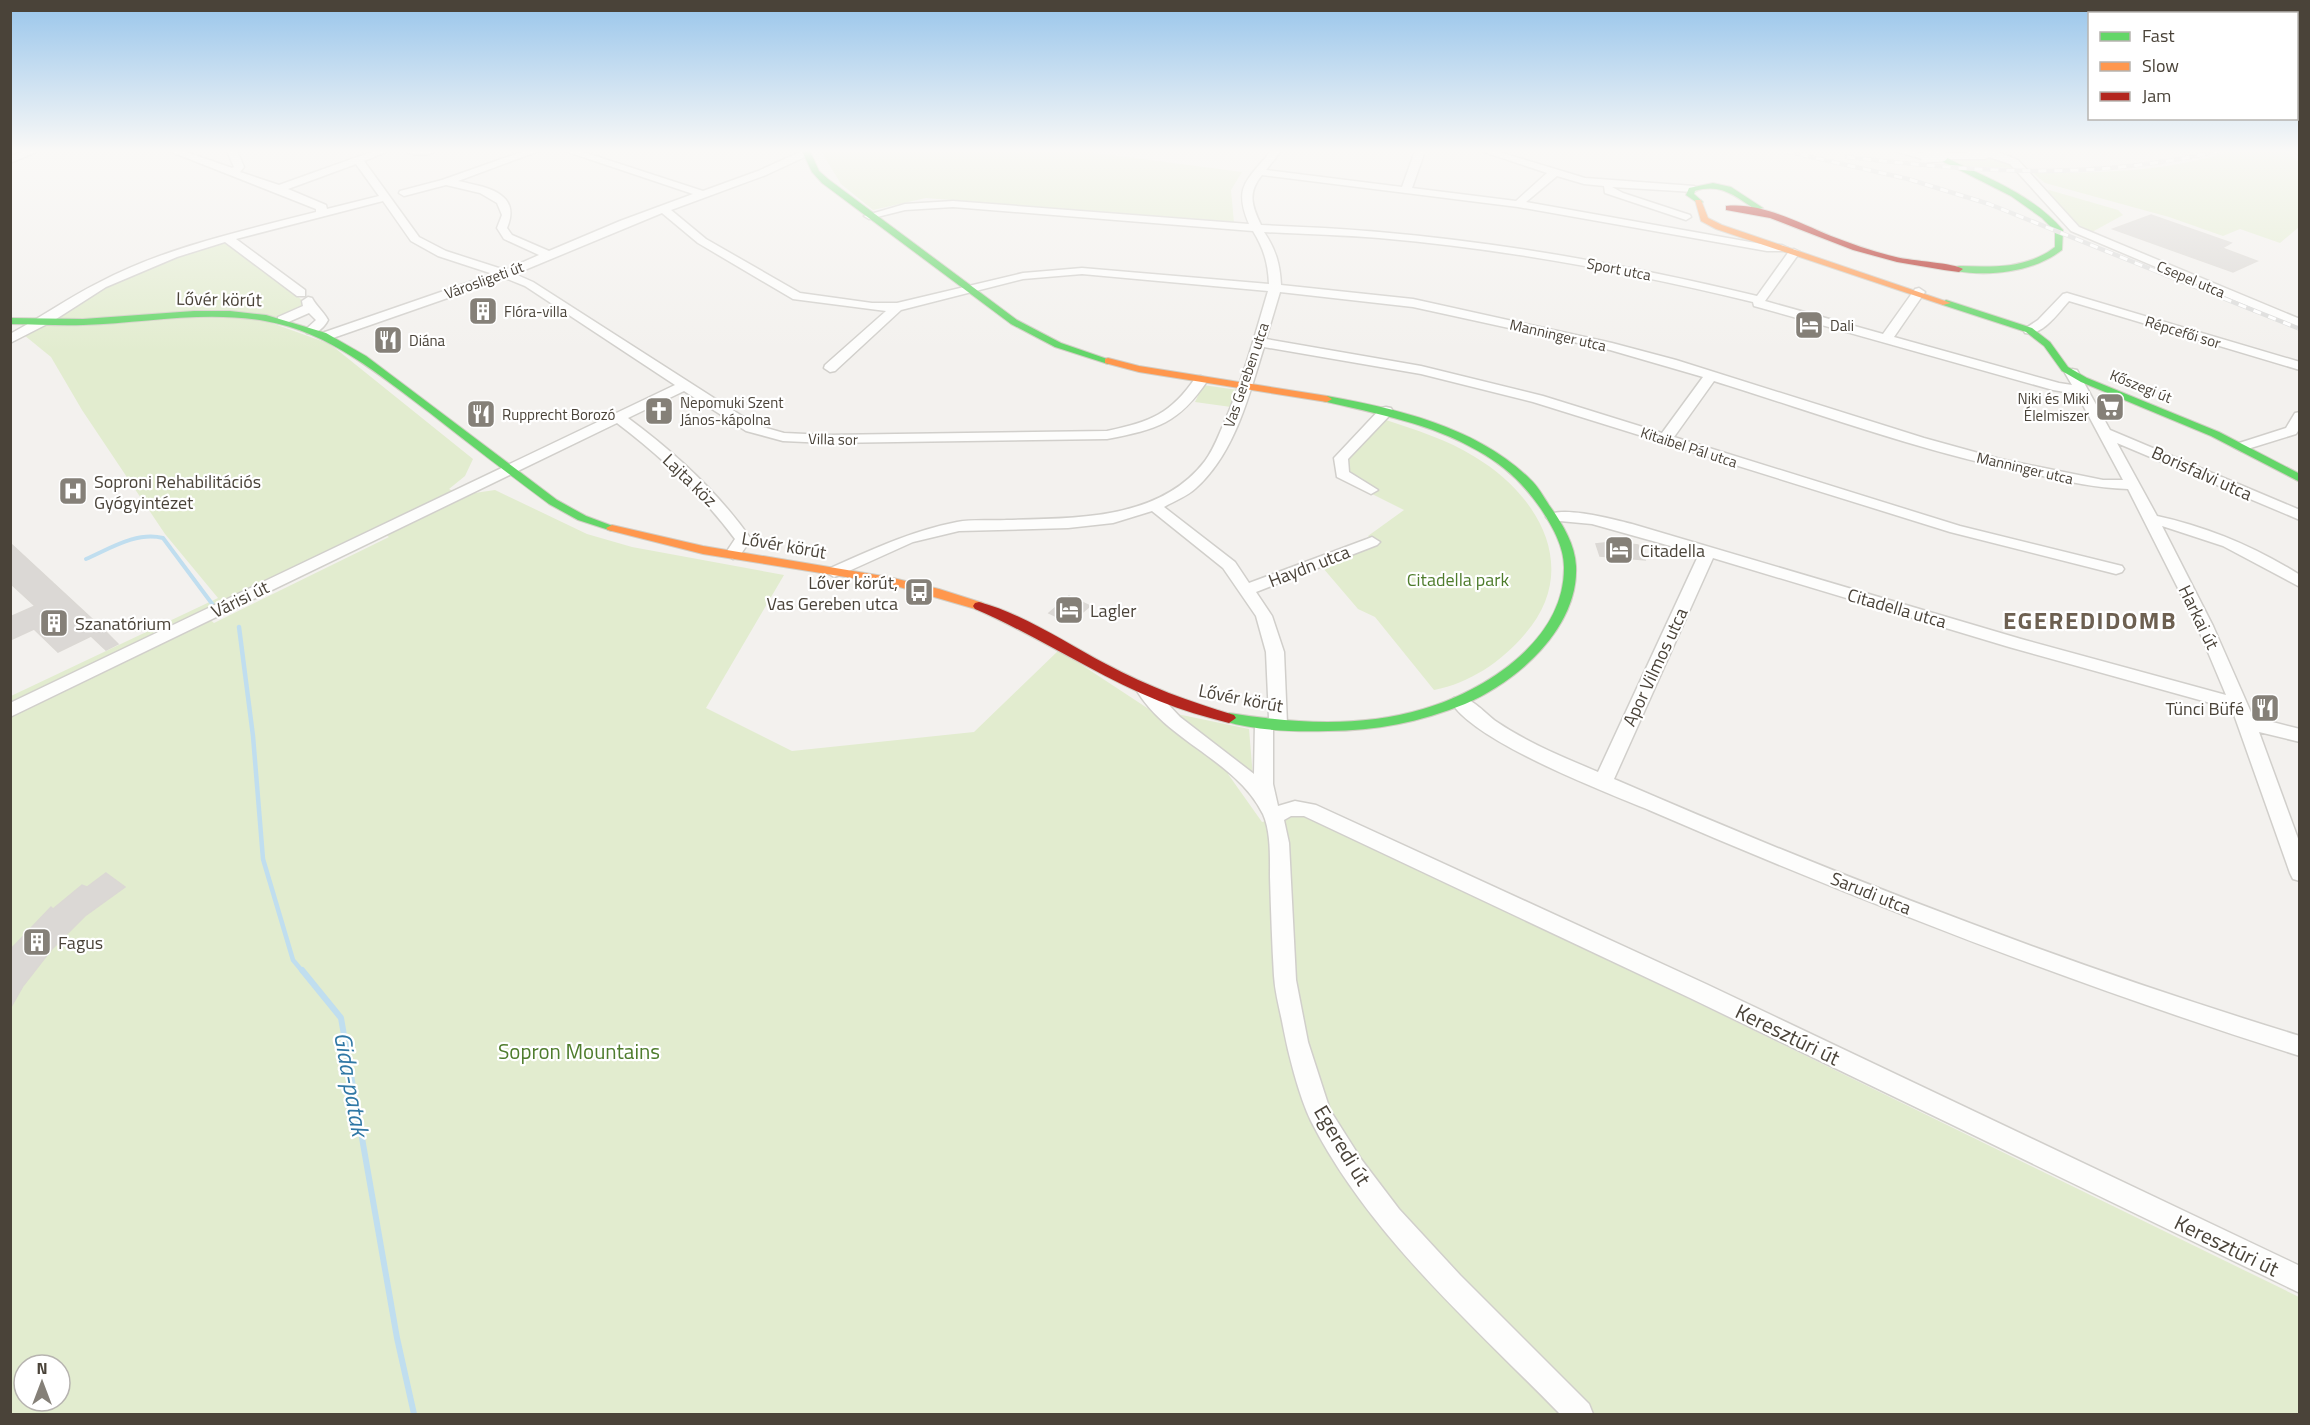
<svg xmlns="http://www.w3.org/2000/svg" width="2310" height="1425" font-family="'Titillium Web',sans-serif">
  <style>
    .green { fill: #e2eccf; fill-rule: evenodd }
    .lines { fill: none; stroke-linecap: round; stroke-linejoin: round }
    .stream-far2 { stroke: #c0deef; stroke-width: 4 }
    .stream-far1 { stroke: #c0deef; stroke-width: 4.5 }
    .stream { stroke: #c0deef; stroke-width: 6 }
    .building { fill: #dbd8d5; stroke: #dbd8d4; stroke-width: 1.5 }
    .street-casing { stroke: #d1cfcb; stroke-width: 3 }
    .fast-casing { stroke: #d2cec5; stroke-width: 2 }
    .slow-casing { stroke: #d2cec5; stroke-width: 2 }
    .jam-casing { stroke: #d2cec5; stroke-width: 2 }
    .street { fill: #fdfdfc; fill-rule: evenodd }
    .fast { fill: #63d668; fill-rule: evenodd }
    .slow { fill: #ff974d; fill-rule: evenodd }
    .jam { fill: #b3261e; fill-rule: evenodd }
    .rail-casing { stroke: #dbdbda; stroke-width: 4.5 }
    .rail { stroke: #fff; stroke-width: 3; stroke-dasharray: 8; stroke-linecap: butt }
    .street-bridge-casing { stroke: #d1cfcb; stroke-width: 13; stroke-linecap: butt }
    .street-bridge { stroke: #fdfdfc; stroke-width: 11 }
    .labels { text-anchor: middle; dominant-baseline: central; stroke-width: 4.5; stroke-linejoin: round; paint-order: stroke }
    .far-street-label { font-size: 15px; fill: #4a4339; stroke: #fff }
    .far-poi-label { font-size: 15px; fill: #4a4339; stroke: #fff; text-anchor: start }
    .street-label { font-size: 18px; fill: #4a4339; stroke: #fff }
    .poi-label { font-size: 18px; fill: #4a4339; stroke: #fff; text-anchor: start }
    .park-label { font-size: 18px; fill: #4e7c2c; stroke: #fff }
    .near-street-label { font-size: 21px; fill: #4a4339; stroke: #fff }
    .near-park-label { font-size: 21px; fill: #4e7c2c; stroke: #fff }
    .district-label { font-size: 24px; font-weight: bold; letter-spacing: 1.5px; fill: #6d6051; stroke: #fff }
    .near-water-label { font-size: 24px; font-style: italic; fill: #3078a5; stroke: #fff }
  </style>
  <rect width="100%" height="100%" fill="#f3f1ee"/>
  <g class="green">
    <path d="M821 151H1081L1242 172 1231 190 1234 223 926 198 873 210 841 184Z"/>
    <path d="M2231 151H2288L2299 163V227L2280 243 2240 229 2223 236 2169 217 2056 186 2045 183 2033 173C2100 173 2167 172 2231 151Z"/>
    <path d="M1995 158 2007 161 2016 168 1964 166 1951 159Z"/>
    <path d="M2049 190 2118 210 2123 215 2092 232 2077 224 2045 192Z"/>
    <path d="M223 239 292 291 306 304 269 322 330 344 473 459 465 476 449 489 461 495 495 490 587 534 632 547 784 575 706 708 792 751 974 732 1059 650 1240 769 1228 774 1262 822 1305 811 2299 1297V1414H11V696L218 598 165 534 82 410 51 357 24 335 127 275ZM382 532 389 537 214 623 207 617ZM24 1365H60V1401H24Z"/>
    <path d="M1203 385 1238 390 1231 407 1195 402Z"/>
    <path d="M1383 419C1415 430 1447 439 1475 457 1540 496 1581 570 1525 634 1501 662 1470 683 1434 690L1375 617 1358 609 1323 568 1376 544 1368 536 1404 510 1358 487 1365 481 1347 472 1342 457Z"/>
    <path d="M1177 714 1249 729 1253 777 1227 752Z"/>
  </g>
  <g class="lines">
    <path class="stream-far2" d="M86 559C109 549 137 531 163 538L213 605"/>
    <path class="stream-far1" d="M239 627 253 736 263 859 293 960 303 972"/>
    <path class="stream" d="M302 970 341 1018 397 1338 414 1414"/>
  </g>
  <g class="building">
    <path d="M2151 215 2231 243 2222 248 2257 261 2233 272 2113 229Z"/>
    <path d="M484 304 496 312 482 317 471 309Z"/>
    <path d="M1613 542 1638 545 1645 560 1600 556 1596 544Z"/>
    <path d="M10 543 104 630 118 644 106 650 91 636 58 652 34 629 10 640V617L35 606 10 583Z"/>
    <path d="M1069 596 1090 606 1070 623 1049 613Z"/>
    <path d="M106 873 125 887 85 916 51 950 23 986 10 1009V950L51 907 53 909 82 885 87 887Z"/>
  </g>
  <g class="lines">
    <g class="street-casing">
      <g id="street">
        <path d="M24 151H38L10 163V156Z"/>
        <path d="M169 151H183L232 168 234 167 227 151H237L244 167 240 172 279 185 374 151H388L364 161 419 237 446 251 505 270 539 255 504 239 497 228 502 215 497 203 480 193 446 185 404 196 399 193 400 191 442 180 524 151H539L458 181C485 187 522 192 507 228L512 235 549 251 620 221 693 194 565 151H580L703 191 758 171 802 151H810L809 155 766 175 671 210 706 239 800 293 872 303H897L1023 273 1082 268 1269 284C1268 263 1264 249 1253 231L953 207 905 210 869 219 864 216 905 204 953 201 1249 224C1233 186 1247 181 1271 151H1281L1266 170 1402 187 1415 151H1425L1412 188 1516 201 1547 173 1481 151H1496L1585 178 1694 186 1699 189 1694 192 1612 187 1623 193 1690 215 1691 217 1686 220 1605 193 1604 186 1584 184 1557 176 1526 202 1767 245H1782L1788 248 1782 251H1767L1518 207 1262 175C1247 193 1252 206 1261 225 1300 227 1340 228 1379 232 1507 243 1633 266 1757 296L1790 250 1794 249 1800 252 1765 301 1883 334 1915 289 1919 288 1925 292 1894 337 2059 383 2072 385 2065 373 2072 369 2077 370 2110 430 2300 510V520L2117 443 2157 516C2208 527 2255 547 2300 575V587L2223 546 2162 526 2213 626 2253 717 2300 729V742L2259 732 2300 844V881L2293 879 2290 873 2232 709 2009 647 1713 558 1614 779C1838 876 2065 964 2300 1036V1056C2078 986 1862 902 1649 810 1603 791 1475 742 1451 702L1454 698C1469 693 1484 713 1497 722 1528 743 1563 757 1598 772L1699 554 1592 524 1549 520 1546 517C1558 504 1616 520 1632 524L2021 639 2226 695 2197 626 2128 489C2095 488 2065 481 2033 474 1925 453 1820 414 1714 381L1674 437 1960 526 2122 566 2124 569 2122 572 2116 574 1950 532 1533 402 1421 374 1264 347C1249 395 1235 453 1196 488 1188 496 1174 501 1164 507L1235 562 1249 583 1367 539 1372 537 1380 542 1377 545 1256 592 1272 616 1284 652 1287 724 1284 729H1273V784L1278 806 1295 801 1316 805 1706 984 2300 1266V1293L1690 998 1304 816H1291L1284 820 1289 843 1296 980 1308 1042 1330 1110 1361 1159 1399 1209 1460 1275 1589 1404 1593 1414H1560C1472 1324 1369 1235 1311 1121 1299 1096 1288 1053 1283 1026 1280 1010 1275 993 1274 976 1272 943 1271 910 1270 877 1270 857 1271 832 1263 814 1236 760 1168 742 1137 691L1140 687H1152L1180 717 1254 774 1255 723 1258 719 1269 718 1266 652 1256 616 1223 568 1152 511 1113 523 1068 528 959 531 913 542 840 575 834 577 826 572 828 569C871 550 911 531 957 522 972 519 990 521 1007 520 1074 518 1159 521 1205 461 1214 449 1219 434 1225 421 1243 379 1255 335 1268 291L1082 274 1023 279 901 310 835 371 830 372 824 368 825 365 886 311 793 299 698 243 662 213 515 274 533 282 756 425 784 433 827 435 1107 431C1150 422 1171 414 1196 377L1201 376 1208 380C1178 424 1158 429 1107 439L827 443 783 441 746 431 684 391 628 418C674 452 718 492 751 539L739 557 733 559 725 554 735 539C702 495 662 457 617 423L10 717V703L675 385 525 286 505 278 330 339H322L320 336 322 333 493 274 438 256 411 241 383 201 236 239 305 290V296H297L225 242 177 257 106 287 53 321 10 343V334C40 318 68 298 98 283 166 247 242 231 316 212V209ZM356 164 379 196 327 209 326 205 288 189ZM1264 232C1302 234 1341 235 1379 238 1505 249 1630 272 1753 302L1754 306 2053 390 2077 394 2123 480H2103L2000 459 1924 438 1676 360 1612 343 1413 299 1281 285C1280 264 1276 250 1264 232ZM1280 292 1413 307 1610 350 1703 377 1662 433 1543 396 1421 366 1266 339Z"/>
        <path d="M406 151H436C429 156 413 156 406 151Z"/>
        <path d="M1895 151H1913L1931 157 1926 160Z"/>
        <path d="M1967 151 1998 152 2018 160 2079 227 2300 319V328L2071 231 2010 164 1989 157 1985 159H1942L1937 156 1942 153H1968Z"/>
        <path d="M2067 293 2300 362V370L2069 301C2058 313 2043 336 2025 333L2023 330 2038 320 2063 294Z"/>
        <path d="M308 297 312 298C317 307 323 311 328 320 324 328 316 335 307 333L305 330 316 320 309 313 286 323H278V317L303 306 302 301Z"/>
        <path d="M1386 407 1391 408 1393 411 1391 414 1348 459 1349 472 1378 490 1371 494 1337 477 1334 458 1381 408Z"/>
        <path d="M2300 412V428L2296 434 2241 451 2234 447 2236 444 2286 428 2295 413Z"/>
      </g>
    </g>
    <g class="fast-casing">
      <g id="fast">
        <path d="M802 151H810L819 171 828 179 1017 320 1061 343 1113 361 1108 364 1055 347 1011 324 822 183 812 172Z"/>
        <path d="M1922 151C1937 151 1949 159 1961 165 1998 182 2036 199 2063 230L2062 250C2034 272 1990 277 1956 271V267L1959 266C1992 267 2027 269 2055 247V231L2042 218 2011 196Z"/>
        <path d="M1713 183 1731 187 1763 208 1756 210C1735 196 1721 183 1695 191L1694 194 1703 202 1699 204 1686 195 1689 188Z"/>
        <path d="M1946 300 2032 328 2050 342 2068 367 2087 378 2219 432 2300 474V482L2211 436 2081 382 2062 371 2044 346 2026 332 1943 305 1941 303Z"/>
        <path d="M194 311H230L266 315 326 333 366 356 557 500 586 516 618 528 612 531 578 520 549 504C509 474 469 444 430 413 379 375 330 332 265 321 205 310 144 323 83 325 59 326 35 324 10 324V318L83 319Z"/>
        <path d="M1327 396C1398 409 1477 427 1530 479 1538 486 1543 496 1549 505 1562 523 1575 544 1576 566 1579 628 1517 682 1465 704 1421 722 1375 731 1328 731 1294 732 1257 731 1224 721L1222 718 1229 713C1293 723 1359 728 1423 709 1484 691 1565 641 1564 567 1564 546 1552 526 1541 509 1524 484 1505 466 1478 451 1430 423 1377 414 1323 401L1322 399Z"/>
      </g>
    </g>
    <g class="slow-casing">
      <g id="slow">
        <path d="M1695 200H1701L1708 218 1722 225 1951 303 1943 305 1716 229 1701 221Z"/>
        <path d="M1108 358 1139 366 1327 396 1332 399 1327 402 1139 372 1105 363V359Z"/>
        <path d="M612 525 703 546 889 577 939 589 983 603 985 606 979 610 889 584 703 554 608 530 606 528Z"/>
      </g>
    </g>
    <g class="jam-casing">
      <g id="jam">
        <path d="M1726 206C1761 202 1800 223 1831 236 1852 244 1874 252 1896 257 1911 261 1955 263 1963 269L1959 272 1944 270 1897 262 1853 250 1770 218 1726 210Z"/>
        <path d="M979 602C1024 614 1066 643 1106 664 1149 687 1188 701 1234 715L1236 718 1229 723C1205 717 1182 710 1159 701 1095 675 1038 636 975 609L973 606 975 603Z"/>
      </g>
    </g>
    <use href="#street" class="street"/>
    <use href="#fast" class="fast"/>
    <use href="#slow" class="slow"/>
    <use href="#jam" class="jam"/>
    <g class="rail-casing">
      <g id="rail">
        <path d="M1785 151 1908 179 1989 204 2300 329"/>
        <path d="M2296 151 2300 156"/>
        <path d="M1847 157C1977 172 2089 181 2219 151"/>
      </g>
    </g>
    <use href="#rail" class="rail"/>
    <g class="street-bridge-casing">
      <path id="street-bridge" d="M1926 157 1942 156"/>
    </g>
    <use href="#street-bridge" class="street-bridge"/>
  </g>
  <linearGradient id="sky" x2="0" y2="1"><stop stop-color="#98c5eb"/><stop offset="0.43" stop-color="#faf9f7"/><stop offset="1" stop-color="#faf9f7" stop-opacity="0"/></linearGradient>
  <rect width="2310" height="351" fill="url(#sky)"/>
  <defs>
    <g id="building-square" transform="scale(1.5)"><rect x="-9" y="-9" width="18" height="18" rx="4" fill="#858078" stroke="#fff"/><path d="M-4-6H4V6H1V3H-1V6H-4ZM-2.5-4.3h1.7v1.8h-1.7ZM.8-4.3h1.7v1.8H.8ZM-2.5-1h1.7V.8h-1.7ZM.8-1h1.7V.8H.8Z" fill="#fff"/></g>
    <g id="hotel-square" transform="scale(1.5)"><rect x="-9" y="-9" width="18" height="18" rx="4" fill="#858078" stroke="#fff"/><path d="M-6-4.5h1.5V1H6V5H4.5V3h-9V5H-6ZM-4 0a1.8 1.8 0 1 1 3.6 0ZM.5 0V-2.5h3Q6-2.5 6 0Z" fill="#fff"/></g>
    <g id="restaurant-square" transform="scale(1.5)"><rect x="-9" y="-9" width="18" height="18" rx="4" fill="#858078" stroke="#fff"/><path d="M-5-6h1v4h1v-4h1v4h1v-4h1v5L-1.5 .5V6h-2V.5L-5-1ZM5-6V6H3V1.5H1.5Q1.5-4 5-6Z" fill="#fff"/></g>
    <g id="supermarket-square" transform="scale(1.5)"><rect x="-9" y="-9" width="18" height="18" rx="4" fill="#858078" stroke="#fff"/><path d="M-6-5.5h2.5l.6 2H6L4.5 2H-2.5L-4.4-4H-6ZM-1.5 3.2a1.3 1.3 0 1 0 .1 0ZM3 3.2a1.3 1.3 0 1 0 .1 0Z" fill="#fff"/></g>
    <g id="church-square" transform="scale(1.5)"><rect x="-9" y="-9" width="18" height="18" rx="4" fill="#858078" stroke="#fff"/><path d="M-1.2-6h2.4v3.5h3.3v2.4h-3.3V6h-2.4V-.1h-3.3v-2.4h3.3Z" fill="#fff"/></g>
    <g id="hospital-square" transform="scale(1.5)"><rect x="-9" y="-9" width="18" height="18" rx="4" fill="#858078" stroke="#fff"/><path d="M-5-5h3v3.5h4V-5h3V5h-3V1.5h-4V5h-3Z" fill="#fff"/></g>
    <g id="bus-square" transform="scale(1.5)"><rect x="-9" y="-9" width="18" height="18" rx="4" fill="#858078" stroke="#fff"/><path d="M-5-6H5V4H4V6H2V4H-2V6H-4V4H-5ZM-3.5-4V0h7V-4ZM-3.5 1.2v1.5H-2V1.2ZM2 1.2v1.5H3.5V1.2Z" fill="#fff"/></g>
  </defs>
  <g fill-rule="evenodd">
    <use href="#building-square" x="483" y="311"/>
    <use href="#hotel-square" x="1809" y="325"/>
    <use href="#restaurant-square" x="388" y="340"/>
    <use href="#supermarket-square" x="2110" y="407"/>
    <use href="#church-square" x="659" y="411"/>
    <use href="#restaurant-square" x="481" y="414"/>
    <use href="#hospital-square" x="73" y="491"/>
    <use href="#hotel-square" x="1619" y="550"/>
    <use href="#bus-square" x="919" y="592"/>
    <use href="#hotel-square" x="1069" y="610"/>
    <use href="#building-square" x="54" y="623"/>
    <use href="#restaurant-square" x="2265" y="708"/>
    <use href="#building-square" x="37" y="942"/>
  </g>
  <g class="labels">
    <g class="far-street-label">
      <text transform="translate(1619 269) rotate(11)">Sport utca</text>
      <text transform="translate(2191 279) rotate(23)">Csepel utca</text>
      <text transform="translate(484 280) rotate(-20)">Városligeti út</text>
      <text transform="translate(2183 332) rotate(17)">Répcefői sor</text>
      <text transform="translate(1558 335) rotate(13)">Manninger utca</text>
      <text transform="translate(1246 375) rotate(-71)">Vas Gereben utca</text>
      <text transform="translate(2141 386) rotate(22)">Kőszegi út</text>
      <text transform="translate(833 439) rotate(1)">Villa sor</text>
      <text transform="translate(1689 447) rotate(18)">Kitaibel Pál utca</text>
      <text transform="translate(2025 468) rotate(13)">Manninger utca</text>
    </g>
    <g class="far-poi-label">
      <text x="504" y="311">Flóra-villa</text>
      <text x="1830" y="325">Dali</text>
      <text x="409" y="340">Diána</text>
      <text x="2089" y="398" text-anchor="end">Niki és Miki<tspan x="2089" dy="17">Élelmiszer</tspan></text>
      <text x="680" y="402">Nepomuki Szent<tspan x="680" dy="17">János-kápolna</tspan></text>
      <text x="502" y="414">Rupprecht Borozó</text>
    </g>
    <g class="street-label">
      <text transform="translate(219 299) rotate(1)">Lővér körút</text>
      <text transform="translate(2202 473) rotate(24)">Borisfalvi utca</text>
      <text transform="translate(690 480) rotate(44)">Lajta köz</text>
      <text transform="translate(784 545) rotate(10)">Lővér körút</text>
      <text transform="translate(1309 566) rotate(-21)">Haydn utca</text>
      <text transform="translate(240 599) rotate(-26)">Várisi út</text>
      <text transform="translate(1897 608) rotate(16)">Citadella utca</text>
      <text transform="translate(2199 617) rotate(64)">Harkai út</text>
      <text transform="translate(1655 667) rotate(-65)">Apor Vilmos utca</text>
      <text transform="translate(1241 698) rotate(11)">Lővér körút</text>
      <text transform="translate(1871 893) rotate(22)">Sarudi utca</text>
    </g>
    <g class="poi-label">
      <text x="94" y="481">Soproni Rehabilitációs<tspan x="94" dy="21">Gyógyintézet</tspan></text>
      <text x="1640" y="550">Citadella</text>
      <text x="898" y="582" text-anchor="end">Lőver körút,<tspan x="898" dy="21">Vas Gereben utca</tspan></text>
      <text x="1090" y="610">Lagler</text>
      <text x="75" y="623">Szanatórium</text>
      <text x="2244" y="708" text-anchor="end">Tünci Büfé</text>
      <text x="58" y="942">Fagus</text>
    </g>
    <g class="park-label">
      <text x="1458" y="579">Citadella park</text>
    </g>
    <g class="near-street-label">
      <text transform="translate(1788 1034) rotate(26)">Keresztúri út</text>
      <text transform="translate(1343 1145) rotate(59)">Egeredi út</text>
      <text transform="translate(2227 1245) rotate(26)">Keresztúri út</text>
    </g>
    <g class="near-park-label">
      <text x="579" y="1051">Sopron Mountains</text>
    </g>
    <g class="district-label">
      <text x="2090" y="620">EGEREDIDOMB</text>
    </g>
    <g class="near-water-label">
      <text transform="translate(352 1084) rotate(80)">Gida-patak</text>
    </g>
  </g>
  <rect width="2310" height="1425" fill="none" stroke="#4a4339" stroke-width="24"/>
  <rect x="2088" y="12" width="210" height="108" fill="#ffffff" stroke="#b7b4b0" stroke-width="1.5"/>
  <rect x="2100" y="32" width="30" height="9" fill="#63d668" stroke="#b7b4b0" stroke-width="1.5"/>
  <text x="2142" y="42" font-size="18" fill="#4a4339">Fast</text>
  <rect x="2100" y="62" width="30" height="9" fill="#ff974d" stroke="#b7b4b0" stroke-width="1.5"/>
  <text x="2142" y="72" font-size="18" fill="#4a4339">Slow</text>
  <rect x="2100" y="92" width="30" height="9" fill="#b3261e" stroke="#b7b4b0" stroke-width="1.5"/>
  <text x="2142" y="102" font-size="18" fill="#4a4339">Jam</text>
  <g transform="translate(42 1383)"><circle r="28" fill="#ffffff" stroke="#b7b4b0" stroke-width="1.5"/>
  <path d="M0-4.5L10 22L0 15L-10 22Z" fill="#858078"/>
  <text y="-9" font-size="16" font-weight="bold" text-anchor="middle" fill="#4a4339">N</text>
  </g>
</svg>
